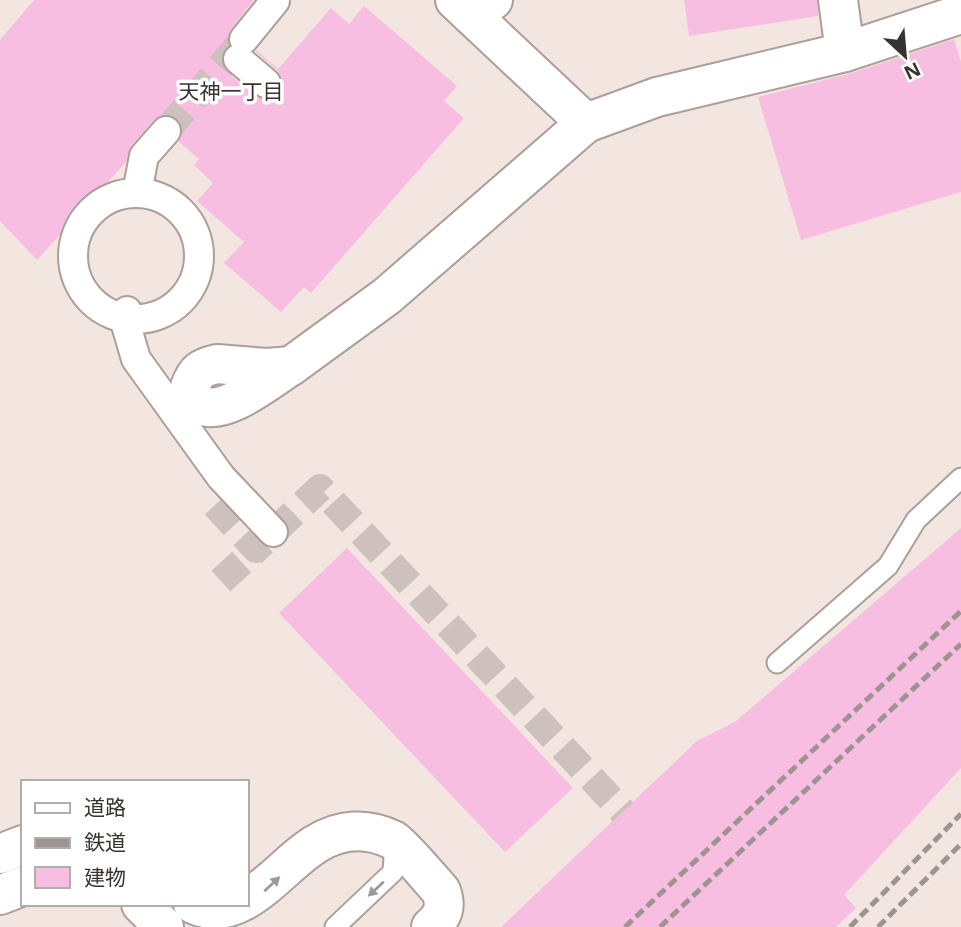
<svg xmlns="http://www.w3.org/2000/svg" width="961" height="927" font-family="'Open Sans','Noto Sans JP',sans-serif">
  <style>
    .building { fill: #f8bee2 }
    .lines { fill: none; stroke-linecap: round; stroke-linejoin: round }
    .pedestrian-tunnel { stroke: #cec1bd; stroke-width: 28; stroke-dasharray: 28 14; stroke-linecap: butt }
    .service-casing { stroke: #ab9f99; stroke-width: 23 }
    .pedestrian-casing { stroke: #ab9f99; stroke-width: 32 }
    .minor-casing { stroke: #ab9f99; stroke-width: 42 }
    .tertiary-casing { stroke: #ab9f99; stroke-width: 42 }
    .service { stroke: #fff; stroke-width: 19 }
    .pedestrian { stroke: #fff; stroke-width: 28 }
    .minor { stroke: #fff; stroke-width: 38 }
    .tertiary { stroke: #fff; stroke-width: 38 }
    .rail { stroke: #9d9390; stroke-width: 5; stroke-dasharray: 10 5; stroke-linecap: butt }
    .oneway { fill: #9c9998 }
    .labels { text-anchor: middle; dominant-baseline: central; stroke-width: 7; stroke-linejoin: round; paint-order: stroke }
    .neighbourhood-label { font-size: 21px; fill: #383331; stroke: #fff }
  </style>
  <rect width="100%" height="100%" fill="#f3e5e0"/>
  <g class="building">
    <path d="M34 0H254L231 29 228 37 229 46 225 49 222 55V64L227 72 255 96 264 99 272 98 279 93 282 87V78L277 70 255 51 256 50 278 69 331 8 349 24 364 6 457 86 444 101 464 118 311 293 304 287 281 312 224 263 244 242 197 201 213 183 194 165 199 159 179 142 182 134V126L177 119 170 115H161L154 120 131 146 126 162 37 260 0 221V40Z"/>
    <path d="M684 0H817L818 16 689 36Z"/>
    <path d="M954 39 961 62V192L801 240 758 97 852 73Z"/>
    <path d="M961 528V768L844 895 856 908 836 927H501L697 741 735 722Z"/>
    <path d="M347 548 573 788 505 852 279 613Z"/>
  </g>
  <g class="lines">
    <g class="pedestrian-tunnel">
      <path d="M166 131 244 39"/>
      <path d="M215 505 256 549 320 488 623 812"/>
      <path d="M221 581 256 549"/>
    </g>
    <g class="service-casing">
      <g id="service">
        <path d="M777 663 888 566 916 520 961 478"/>
        <path d="M335 927 393 872 395 842"/>
      </g>
    </g>
    <g class="pedestrian-casing">
      <g id="pedestrian">
        <path d="M244 39 275 1 274 0"/>
        <path d="M238 59 266 83"/>
        <circle cx="136" cy="256" r="63"/>
        <path d="M137 193 144 156 166 131"/>
        <path d="M127 311 124 318 136 359 221 477 273 532"/>
      </g>
    </g>
    <g class="minor-casing">
      <g id="minor">
        <path d="M838 0 845 52"/>
        <path d="M472 16 493 0"/>
        <path d="M586 123 657 97 845 52 961 14"/>
        <path d="M217 364 267 368 291 366C271 378 225 417 201 405 195 402 192 393 190 387 196 371 200 368 217 364Z"/>
      </g>
    </g>
    <g class="tertiary-casing">
      <g id="tertiary">
        <path d="M291 366 387 296 586 123 455 0"/>
        <path d="M0 854 23 845"/>
        <path d="M0 895 23 886"/>
        <path d="M141 904 164 927"/>
        <path d="M193 904C242 927 280 865 316 844 340 829 367 827 393 840 403 846 431 880 441 891 447 907 443 916 431 927"/>
      </g>
    </g>
    <use href="#service" class="service"/>
    <use href="#pedestrian" class="pedestrian"/>
    <use href="#minor" class="minor"/>
    <use href="#tertiary" class="tertiary"/>
    <g class="rail">
      <path d="M625 927 961 611"/>
      <path d="M660 927 961 644"/>
      <path d="M850 927 961 814"/>
      <path d="M878 927 961 844"/>
    </g>
  </g>
  <defs><path id="oneway-solid" d="M-6-.8H1V-3.2L6.5 0L1 3.2V.8H-6Z" transform="scale(1.75)"/></defs>
  <g class="oneway">
    <use href="#oneway-solid" transform="translate(272 884) rotate(-43)"/>
    <use href="#oneway-solid" transform="translate(376 889) rotate(137)"/>
  </g>
  <g class="labels">
    <g class="neighbourhood-label">
      <text x="231" y="91">天神一丁目</text>
    </g>
  </g>
  <rect x="21" y="780" width="228" height="126" fill="#ffffff" stroke="#afadad" stroke-width="2"/>
  <rect x="35" y="803" width="35" height="10" fill="#ffffff" stroke="#afadad" stroke-width="2"/>
  <text x="84" y="815" font-size="21" fill="#383331">道路</text>
  <rect x="35" y="838" width="35" height="10" fill="#9d9390" stroke="#afadad" stroke-width="2"/>
  <text x="84" y="850" font-size="21" fill="#383331">鉄道</text>
  <rect x="35" y="867" width="35" height="21" fill="#f8bee2" stroke="#afadad" stroke-width="2"/>
  <text x="84" y="885" font-size="21" fill="#383331">建物</text>
  <g transform="translate(905 56) rotate(154)" stroke="#ffffff" stroke-width="5" paint-order="stroke">
  <path d="M0-5L12 26L0 18L-12 26Z" fill="#383331"/>
  <text y="-10" font-size="19" font-weight="bold" text-anchor="middle" fill="#383331">N</text>
  </g>
</svg>
